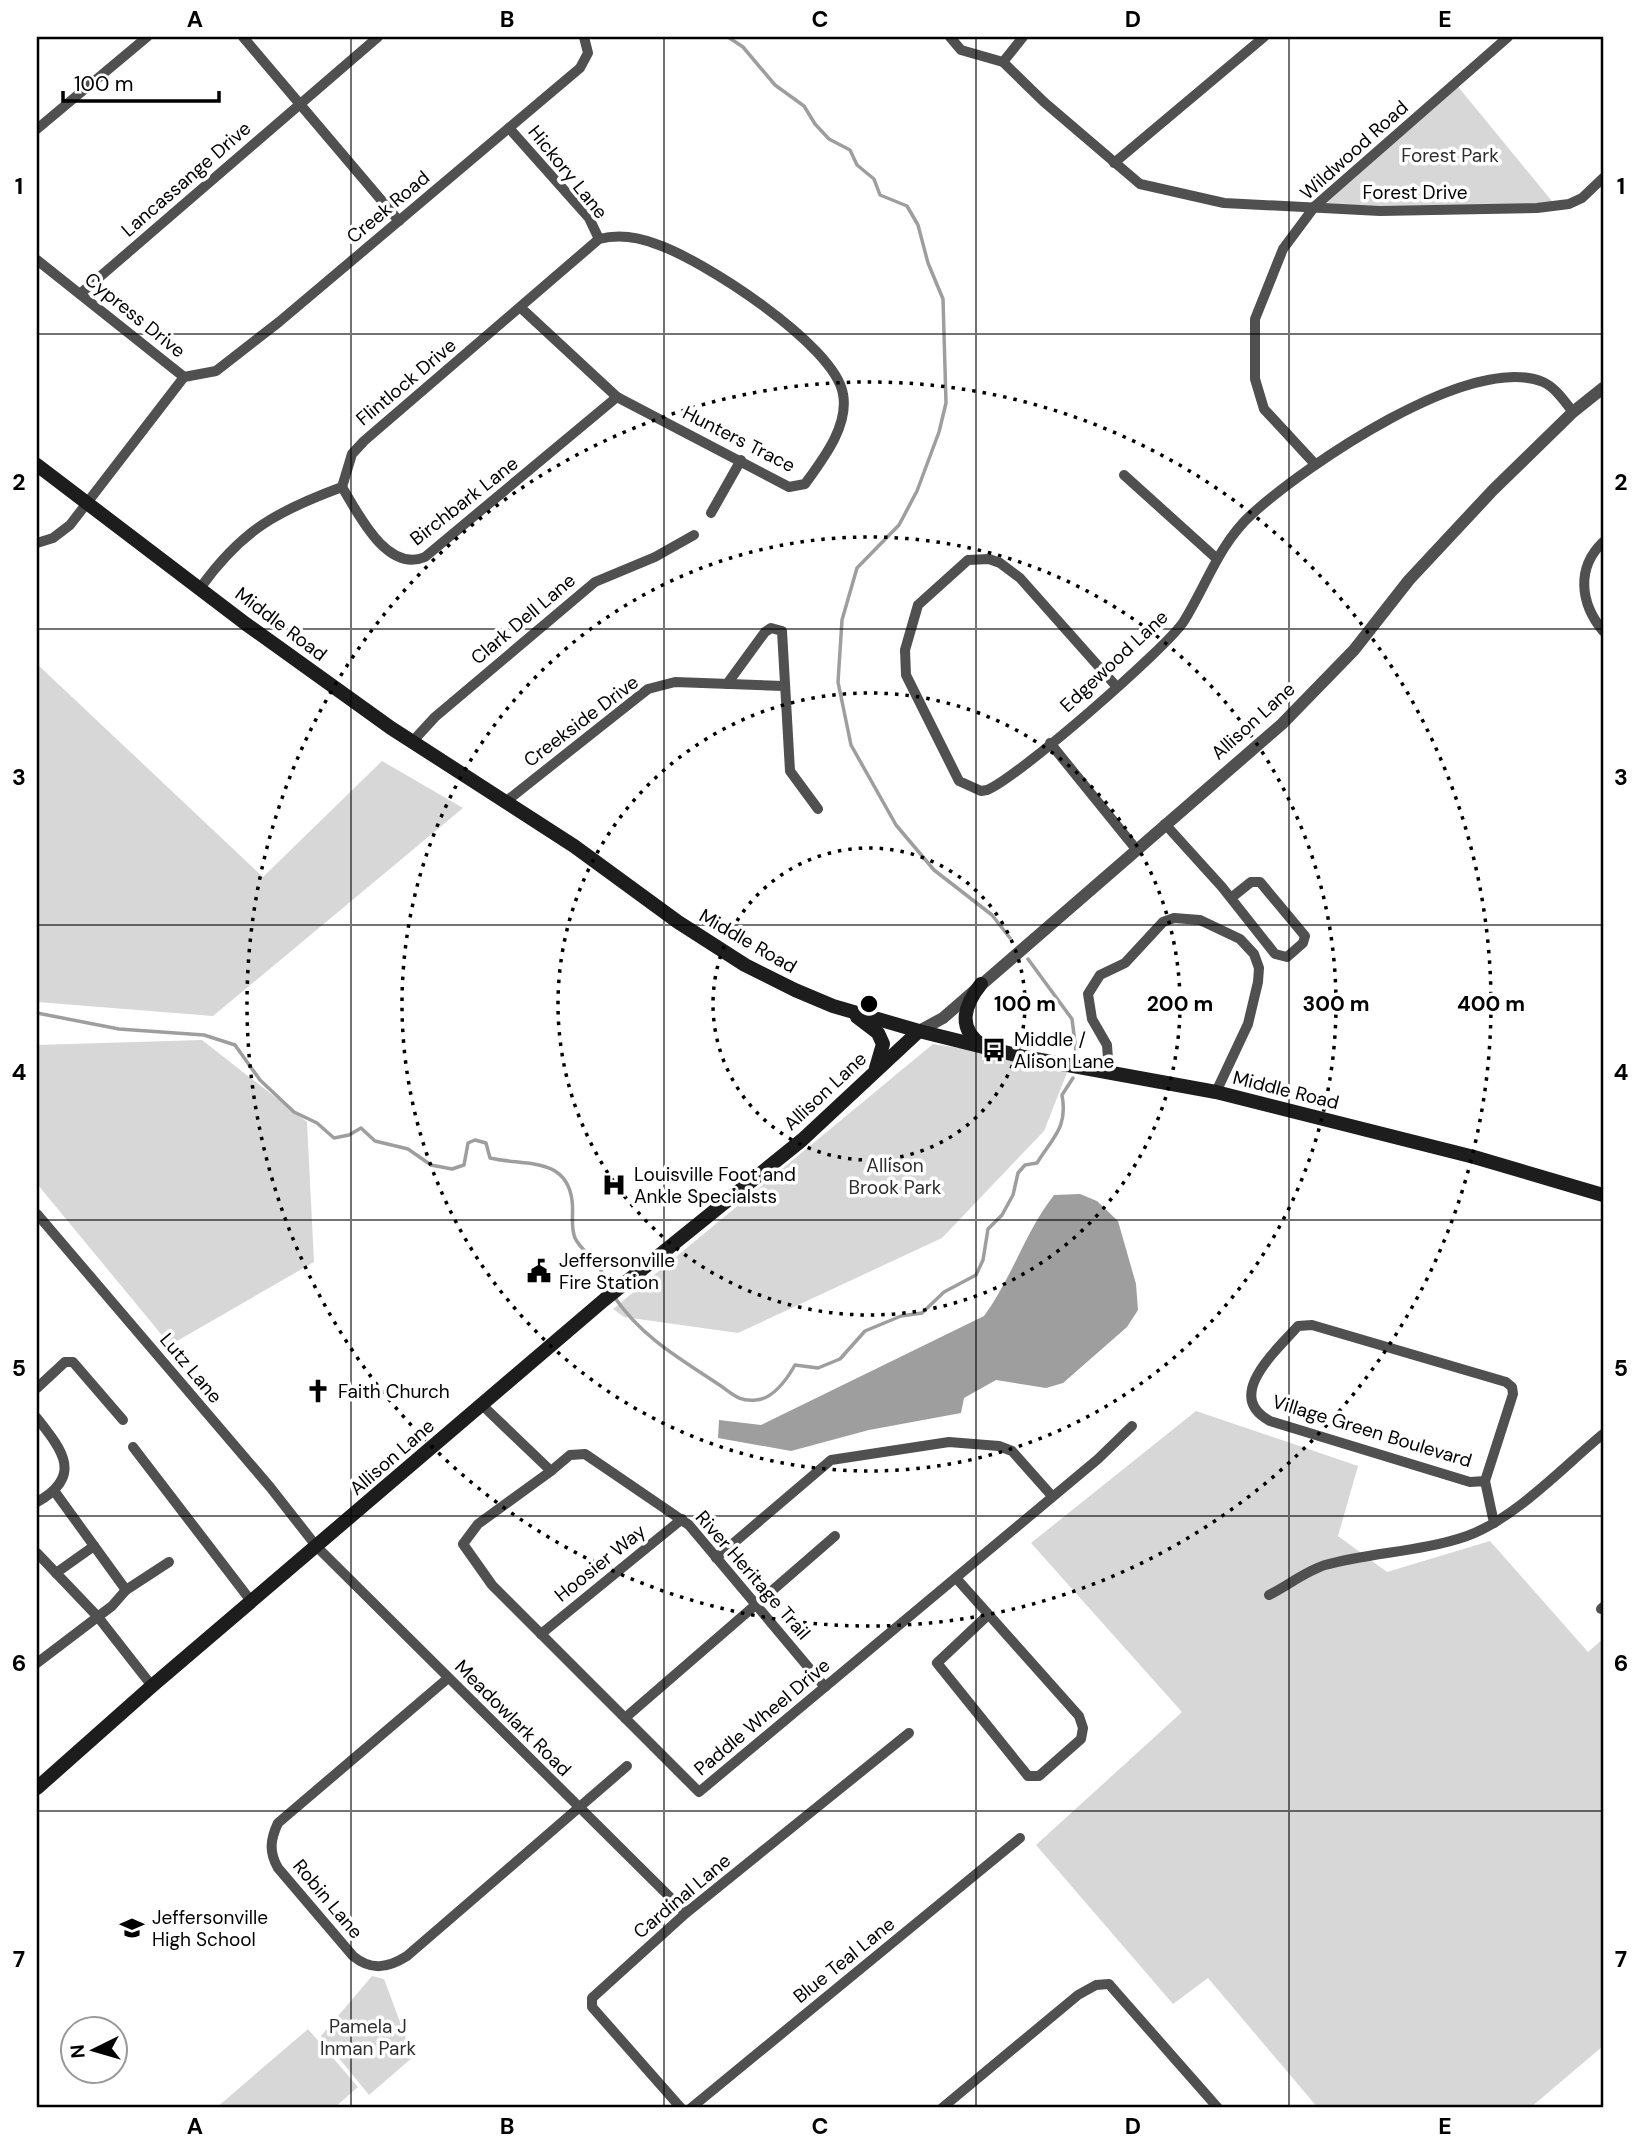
<svg xmlns="http://www.w3.org/2000/svg" width="1640" height="2145" font-family="'DM Sans',sans-serif">
  <style>
    .green { fill: #d7d7d7 }
    .water { fill: #9e9e9e }
    .lines { fill: none; stroke-linecap: round; stroke-linejoin: round }
    .stream { stroke: #9e9e9e; stroke-width: 3.5 }
    .minor { stroke: #505050; stroke-width: 10 }
    .tertiary { stroke: #505050; stroke-width: 12 }
    .secondary { stroke: #1d1d1d; stroke-width: 14 }
    .grid { fill: none; stroke: #000; stroke-width: 2; stroke-opacity: 0.55 }
    .ring { fill: none; stroke: #000; stroke-width: 3.5; stroke-dasharray: 3.5 7 }
    .labels { text-anchor: middle; dominant-baseline: central; stroke-width: 7; stroke-linejoin: round; paint-order: stroke }
    .street-label { font-size: 19px; fill: #000; stroke: #fff }
    .park-label { font-size: 19px; fill: #2e2e2e; stroke: #fff }
    .poi-label { font-size: 19px; fill: #000; stroke: #fff; text-anchor: start }
    .centre { fill: #000; stroke: #fff; stroke-width: 3.5 }
    .ring-label { font-size: 21px; text-anchor: middle; font-weight: bold; fill: #000; stroke: #fff; stroke-width: 7; stroke-linejoin: round; paint-order: stroke }
    .neatline { fill: none; stroke: #000; stroke-width: 2.5 }
    .grid-label { font-size: 23px; text-anchor: middle; font-weight: bold; fill: #000 }
  </style>
  <rect width="100%" height="100%" fill="#fff"/>
  <g class="green">
    <path d="M1455 83 1556 206H1315Z"/>
    <path d="M37 664 263 877 382 761 463 808 213 1016 37 1002Z"/>
    <path d="M202 1040 307 1122 314 1262 170 1345 38 1185 37 1045Z"/>
    <path d="M933 1044 1070 1065 1044 1131 942 1238 738 1333 624 1317 613 1309Z"/>
    <path d="M1196 1411 1358 1466 1338 1536 1387 1572 1490 1541 1588 1652 1603 1639V2046L1530 2108H1318L1208 1978 1173 2004 1036 1845 1182 1712 1031 1543Z"/>
    <path d="M372 1976 384 1979 413 2057 369 2095 321 2036Z"/>
    <path d="M308 2029 358 2087 334 2108H216Z"/>
  </g>
  <path class="water" d="M1080 1194 1097 1201 1118 1221 1136 1284 1138 1310 1127 1327 1063 1383 1046 1388 996 1380 964 1398 961 1413 869 1430 791 1451 718 1438 719 1420 761 1425 984 1316C1012 1278 1025 1232 1054 1195Z"/>
  <g class="lines">
    <g class="stream">
      <path d="M728 37 743 47 775 85 804 106 815 124 829 139 850 150 857 165 874 179 880 195 907 206 918 225 928 263 943 299 946 403 939 432 917 491 899 525 857 568 842 620 838 682 851 745 896 825 934 870 992 915 1010 938"/>
      <path d="M1028 959 1072 1019 1076 1051"/>
      <path d="M37 1013 119 1029 204 1035 235 1045 260 1080 294 1112 317 1123 334 1138 349 1135 361 1128 375 1141 408 1149 431 1165 452 1169 464 1165 468 1143 475 1140 486 1143 490 1158C523 1166 566 1156 572 1200 574 1213 570 1226 575 1238 580 1249 593 1257 599 1267 604 1275 606 1284 610 1292"/>
      <path d="M615 1298C643 1338 679 1358 718 1384 732 1393 738 1402 756 1400 774 1399 787 1379 795 1365L818 1368 840 1359 865 1331 901 1316 922 1313 944 1292 976 1275 983 1260 988 1229 1002 1215 1013 1195 1018 1173 1025 1165 1037 1163C1053 1137 1068 1128 1062 1095L1073 1078"/>
    </g>
    <g class="minor">
      <path d="M243 37 399 221"/>
      <path d="M950 37 961 50 1003 62 1044 102 1140 184 1224 203 1380 211 1537 208 1569 204 1582 198 1603 178"/>
      <path d="M1003 62 1023 37"/>
      <path d="M509 128 589 218 599 239"/>
      <path d="M37 129 147 37"/>
      <path d="M1114 163 1264 37"/>
      <path d="M37 260 184 377"/>
      <path d="M81 293 378 37"/>
      <path d="M184 377 216 371 279 322 580 68 588 53 584 37"/>
      <path d="M1314 463 1264 409 1255 379V319L1283 249 1315 206 1508 37"/>
      <path d="M1124 475 1216 558"/>
      <path d="M342 487C359 515 387 573 425 557L617 397"/>
      <path d="M711 513 741 460"/>
      <path d="M1603 542C1576 568 1580 603 1603 631"/>
      <path d="M37 543 53 538 70 525 184 377"/>
      <path d="M201 587C242 530 277 511 342 487L352 454 364 441 599 239C618 234 638 237 656 244 702 259 835 345 843 394 849 426 823 459 805 484L789 487 617 397 521 308"/>
      <path d="M727 684 765 632 771 628 782 631 790 771 818 809"/>
      <path d="M1116 686 1020 578 1000 563 989 559 968 560 918 605 905 650 906 675 959 781 981 791 987 790C1015 780 1168 647 1184 621 1207 584 1219 544 1252 514 1305 466 1470 352 1543 382 1555 387 1565 402 1573 412"/>
      <path d="M412 742 435 717 595 582 655 557 694 535"/>
      <path d="M1050 743 1136 849"/>
      <path d="M504 803 648 689 675 682 783 686"/>
      <path d="M1165 824 1222 887 1275 954 1287 957 1303 943 1305 936 1260 882H1251L1231 898"/>
      <path d="M1109 1073 1107 1045 1092 1019 1088 994 1100 975 1125 963 1163 922 1174 918 1200 920 1240 939 1254 954 1259 968 1258 982 1248 1024 1216 1092"/>
      <path d="M37 1214 270 1487 317 1547 686 1913"/>
      <path d="M37 1388 65 1362H73L123 1420"/>
      <path d="M482 1405 551 1471 570 1455 585 1454 689 1525 825 1687"/>
      <path d="M37 1418C62 1450 84 1476 37 1502"/>
      <path d="M133 1447 251 1601"/>
      <path d="M551 1471 478 1524 463 1544 492 1585 699 1792 1098 1459 1132 1426"/>
      <path d="M1485 1481 1513 1394 1512 1387 1506 1382 1312 1325 1298 1326C1277 1350 1223 1396 1270 1421L1470 1482 1485 1481 1494 1523"/>
      <path d="M55 1492 126 1590"/>
      <path d="M37 1553 98 1617 152 1686"/>
      <path d="M716 1558 831 1460 949 1442 999 1446 1012 1451 1052 1496"/>
      <path d="M56 1573 94 1546"/>
      <path d="M956 1578 1079 1716 1083 1728 1081 1739 1039 1776H1028L937 1663 988 1615"/>
      <path d="M1269 1595C1287 1586 1306 1571 1325 1565 1372 1552 1421 1552 1467 1536 1516 1518 1563 1467 1603 1434"/>
      <path d="M1601 1609 1603 1607"/>
      <path d="M541 1634 682 1519"/>
      <path d="M37 1663 112 1606 126 1590 169 1562"/>
      <path d="M447 1679 278 1823C270 1840 269 1852 278 1868L353 1956C371 1971 388 1968 407 1956L627 1766"/>
      <path d="M625 1718 835 1536"/>
      <path d="M681 2108 592 2007V1998L686 1913 909 1733"/>
      <path d="M691 2108 1020 1838"/>
      <path d="M942 2108 1078 1995 1096 1985 1109 1984 1115 1991 1218 2108"/>
    </g>
    <path class="tertiary" d="M919 1031 943 1018 1282 724 1354 650 1409 580 1493 490 1573 412 1603 388"/>
    <g class="secondary">
      <path d="M37 465 246 624 391 728 574 846 678 922 745 965 795 990 833 1006 919 1031 1024 1057 1216 1092 1474 1157 1603 1195"/>
      <path d="M981 984C965 1004 956 1028 982 1045"/>
      <path d="M857 1017 878 1033 883 1044 876 1068"/>
      <path d="M37 1788 152 1686 604 1300 802 1140 919 1031"/>
    </g>
  </g>
  <path class="grid" d="M351 37V2108M664 37V2108M976 37V2108M1289 37V2108M37 334H1603M37 629H1603M37 925H1603M37 1220H1603M37 1516H1603M37 1811H1603"/>
  <g class="ring">
    <circle cx="869" cy="1004" r="156"/>
    <circle cx="869" cy="1004" r="311"/>
    <circle cx="869" cy="1004" r="467"/>
    <circle cx="869" cy="1004" r="622"/>
  </g>
  <defs>
    <g id="bus-bare" transform="scale(1.89)"><path d="M-5-6H5V4H4V6H2V4H-2V6H-4V4H-5ZM-3.5-4V0h7V-4ZM-3.5 1.2v1.5H-2V1.2ZM2 1.2v1.5H3.5V1.2Z" fill="#000" stroke="#fff" stroke-width="2.5" paint-order="stroke"/></g>
    <g id="hospital-bare" transform="scale(1.89)"><path d="M-5-5h3v3.5h4V-5h3V5h-3V1.5h-4V5h-3Z" fill="#000" stroke="#fff" stroke-width="2.5" paint-order="stroke"/></g>
    <g id="civic-bare" transform="scale(1.89)"><path d="M-.6-6.5H3V-4.5H.6V-3L4-1V1h2V6H-6V1h2V-1L-.6-3ZM-1.2 2.5V6h2.4V2.5Z" fill="#000" stroke="#fff" stroke-width="2.5" paint-order="stroke"/></g>
    <g id="church-bare" transform="scale(1.89)"><path d="M-1.2-6h2.4v3.5h3.3v2.4h-3.3V6h-2.4V-.1h-3.3v-2.4h3.3Z" fill="#000" stroke="#fff" stroke-width="2.5" paint-order="stroke"/></g>
    <g id="school-bare" transform="scale(1.89)"><path d="M0-5L7-2L0 1L-7-2ZM-4 1L0 2.5L4 1V4Q0 6-4 4Z" fill="#000" stroke="#fff" stroke-width="2.5" paint-order="stroke"/></g>
  </defs>
  <g fill-rule="evenodd">
    <use href="#bus-bare" x="994" y="1050"/>
    <use href="#hospital-bare" x="614" y="1185"/>
    <use href="#civic-bare" x="539" y="1271"/>
    <use href="#church-bare" x="318" y="1391"/>
    <use href="#school-bare" x="132" y="1928"/>
  </g>
  <g class="labels">
    <g class="street-label">
      <text transform="translate(1354 150) rotate(-42)">Wildwood Road</text>
      <text transform="translate(568 172) rotate(51)">Hickory Lane</text>
      <text transform="translate(186 179) rotate(-41)">Lancassange Drive</text>
      <text x="1415" y="192">Forest Drive</text>
      <text transform="translate(388 207) rotate(-40)">Creek Road</text>
      <text transform="translate(135 315) rotate(39)">Cypress Drive</text>
      <text transform="translate(406 382) rotate(-40)">Flintlock Drive</text>
      <text transform="translate(739 439) rotate(27)">Hunters Trace</text>
      <text transform="translate(464 501) rotate(-38)">Birchbark Lane</text>
      <text transform="translate(523 619) rotate(-40)">Clark Dell Lane</text>
      <text transform="translate(281 624) rotate(37)">Middle Road</text>
      <text transform="translate(1114 661) rotate(-43)">Edgewood Lane</text>
      <text transform="translate(581 721) rotate(-37)">Creekside Drive</text>
      <text transform="translate(1253 721) rotate(-42)">Allison Lane</text>
      <text transform="translate(748 941) rotate(30)">Middle Road</text>
      <text transform="translate(1286 1090) rotate(14)">Middle Road</text>
      <text transform="translate(825 1091) rotate(-43)">Allison Lane</text>
      <text transform="translate(191 1368) rotate(50)">Lutz Lane</text>
      <text transform="translate(1372 1431) rotate(17)">Village Green Boulevard</text>
      <text transform="translate(392 1457) rotate(-41)">Allison Lane</text>
      <text transform="translate(600 1563) rotate(-39)">Hoosier Way</text>
      <text transform="translate(753 1575) rotate(49)">River Heritage Trail</text>
      <text transform="translate(762 1717) rotate(-40)">Paddle Wheel Drive</text>
      <text transform="translate(513 1718) rotate(45)">Meadowlark Road</text>
      <text transform="translate(682 1896) rotate(-40)">Cardinal Lane</text>
      <text transform="translate(328 1899) rotate(50)">Robin Lane</text>
      <text transform="translate(844 1960) rotate(-39)">Blue Teal Lane</text>
    </g>
    <g class="park-label">
      <text x="1450" y="155">Forest Park</text>
      <text x="895" y="1165">Allison<tspan x="895" dy="22">Brook Park</tspan></text>
      <text x="368" y="2026">Pamela J<tspan x="368" dy="22">Inman Park</tspan></text>
    </g>
    <g class="poi-label">
      <text x="1014" y="1039">Middle /<tspan x="1014" dy="22">Alison Lane</tspan></text>
      <text x="634" y="1174">Louisville Foot and<tspan x="634" dy="22">Ankle Specialsts</tspan></text>
      <text x="559" y="1260">Jeffersonville<tspan x="559" dy="22">Fire Station</tspan></text>
      <text x="338" y="1391">Faith Church</text>
      <text x="152" y="1917">Jeffersonville<tspan x="152" dy="22">High School</tspan></text>
    </g>
  </g>
  <circle cx="869" cy="1004" r="10" class="centre"/>
  <g class="ring-label">
    <text x="1025" y="1011">100 m</text>
    <text x="1180" y="1011">200 m</text>
    <text x="1336" y="1011">300 m</text>
    <text x="1491" y="1011">400 m</text>
  </g>
  <rect width="1640" height="2145" fill="none" stroke="#ffffff" stroke-width="77"/>
  <g transform="translate(94 2050) rotate(265)"><circle r="33" fill="#ffffff" stroke="#999999" stroke-width="2"/>
  <path d="M0-5L12 26L0 18L-12 26Z" fill="#000000"/>
  <text y="-10" font-size="19" font-weight="bold" text-anchor="middle" fill="#000000">N</text>
  </g>
  <path d="M63 91v10h156v-10" fill="none" stroke="#000000" stroke-width="3.5"/>
  <text x="74" y="91" font-size="21" fill="#000000" stroke="#ffffff" stroke-width="5" paint-order="stroke">100 m</text>
  <rect x="38" y="38" width="1564" height="2068" class="neatline"/>
  <g class="grid-label">
    <text x="195" y="27">A</text>
    <text x="507" y="27">B</text>
    <text x="820" y="27">C</text>
    <text x="1133" y="27">D</text>
    <text x="1445" y="27">E</text>
    <text x="19" y="194">1</text>
    <text x="1621" y="194">1</text>
    <text x="19" y="490">2</text>
    <text x="1621" y="490">2</text>
    <text x="19" y="785">3</text>
    <text x="1621" y="785">3</text>
    <text x="19" y="1080">4</text>
    <text x="1621" y="1080">4</text>
    <text x="19" y="1376">5</text>
    <text x="1621" y="1376">5</text>
    <text x="19" y="1671">6</text>
    <text x="1621" y="1671">6</text>
    <text x="19" y="1967">7</text>
    <text x="1621" y="1967">7</text>
    <text x="195" y="2134">A</text>
    <text x="507" y="2134">B</text>
    <text x="820" y="2134">C</text>
    <text x="1133" y="2134">D</text>
    <text x="1445" y="2134">E</text>
  </g>
</svg>
